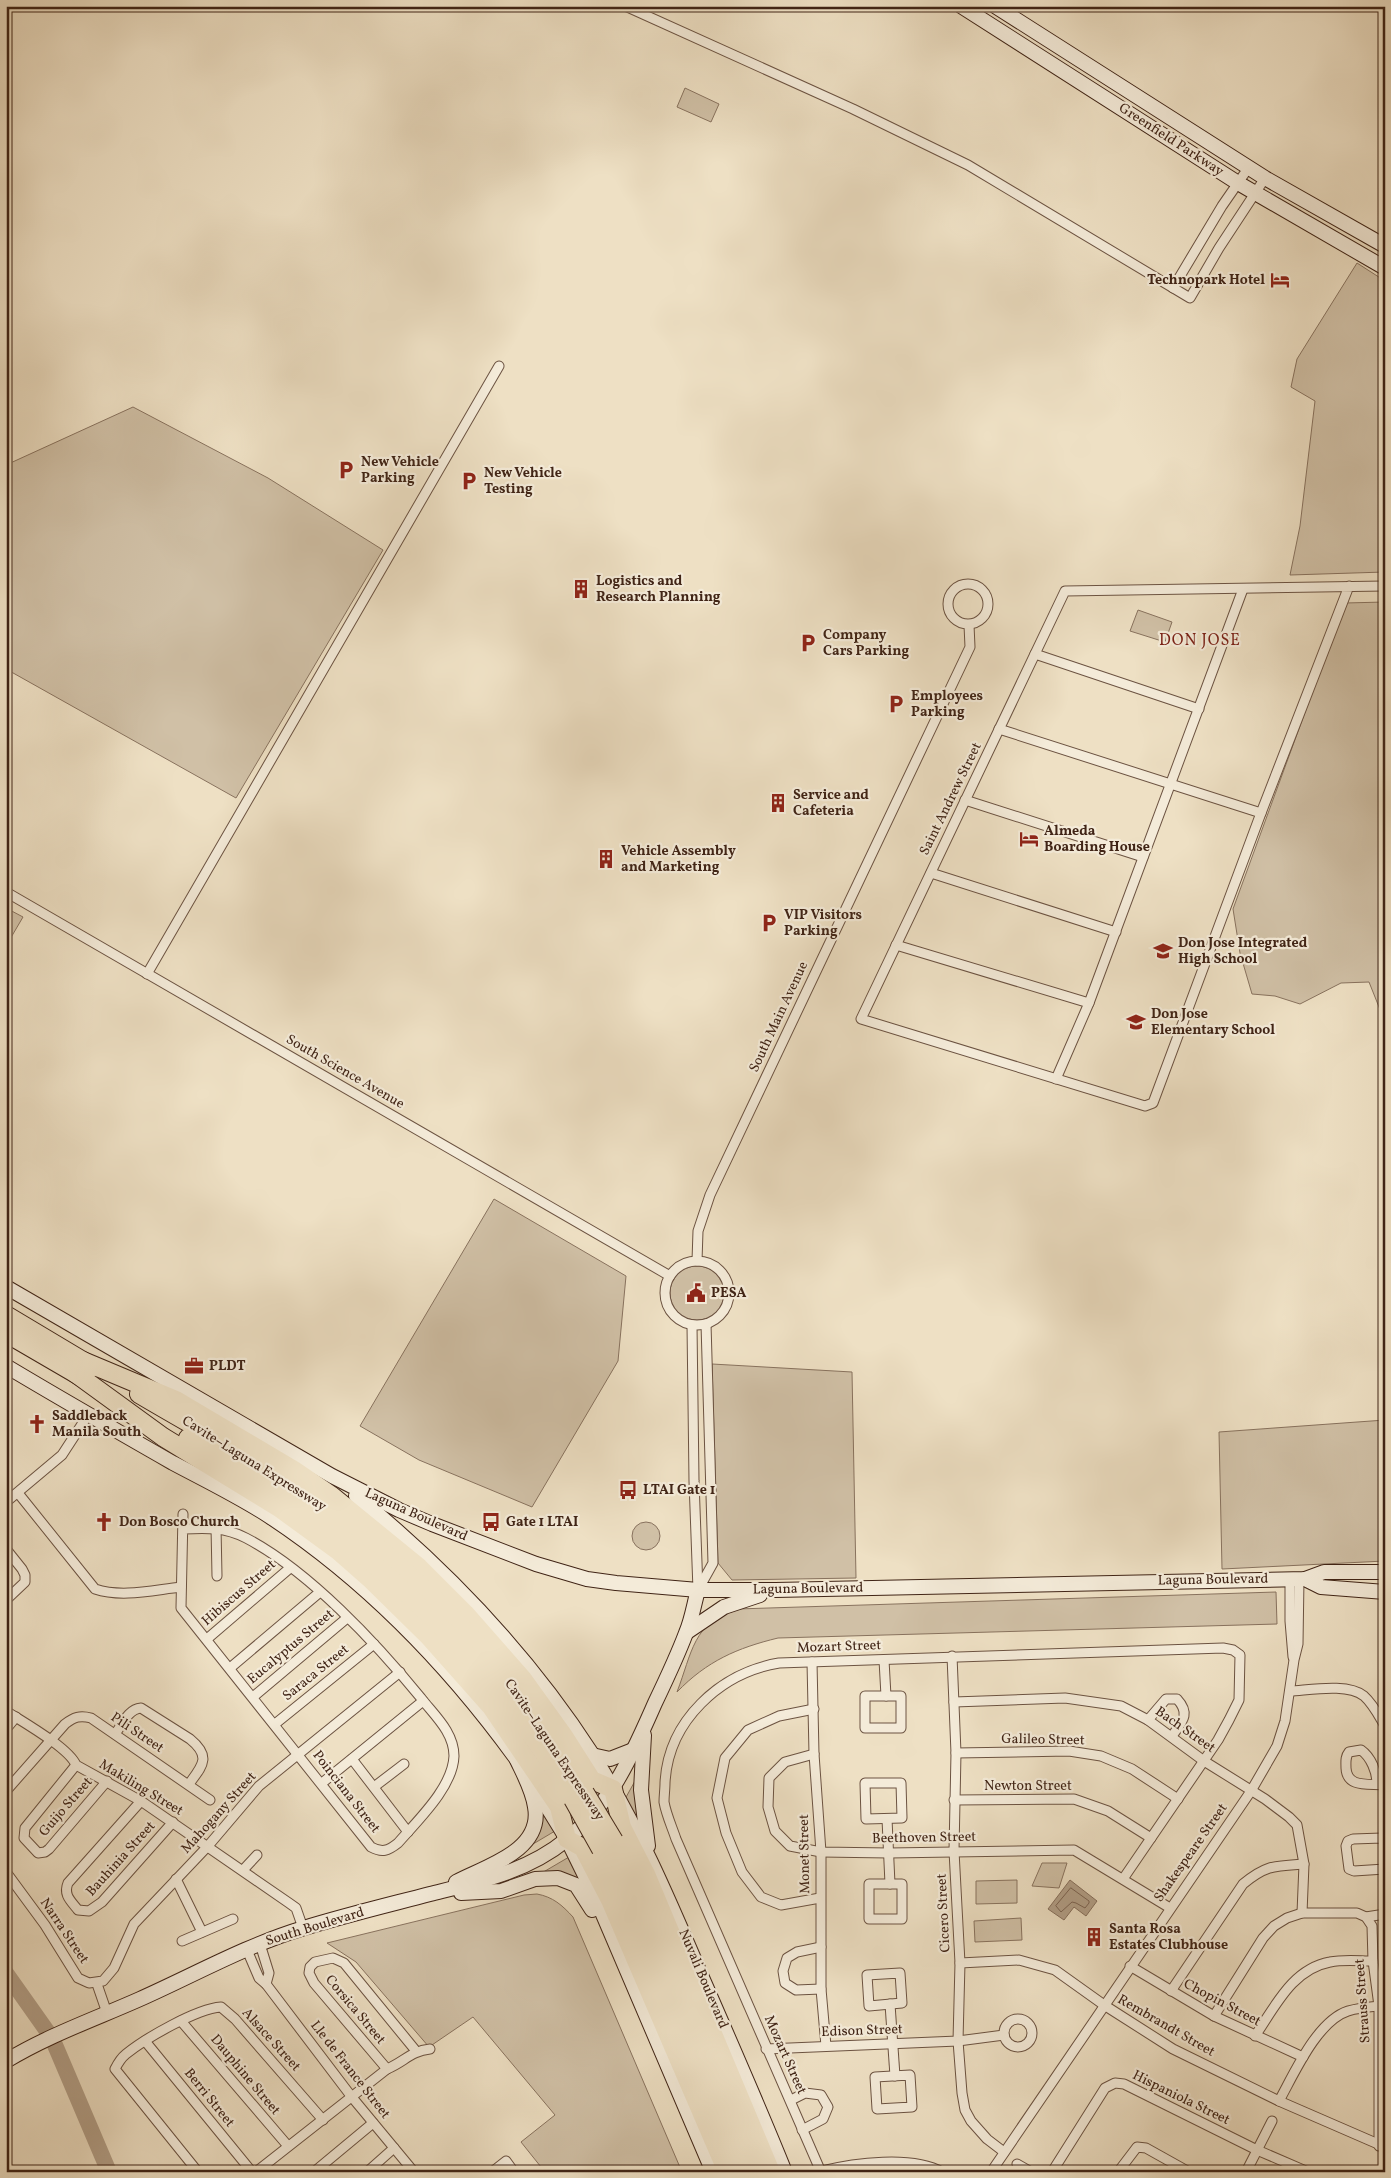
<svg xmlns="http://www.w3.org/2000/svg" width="1391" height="2178" font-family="Vollkorn,serif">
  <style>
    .green { fill: #d0c0a6; stroke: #88725e }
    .water { fill: #b3a089; stroke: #856e5b }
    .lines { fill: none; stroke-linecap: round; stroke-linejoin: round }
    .shore { stroke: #7a6250; stroke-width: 1 }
    .river { stroke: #b3a089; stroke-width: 16 }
    .minor-casing { stroke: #6c5342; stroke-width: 11 }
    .secondary-casing { stroke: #402416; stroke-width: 16 }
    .motorway-casing { stroke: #402416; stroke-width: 20 }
    .minor { stroke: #f4ebd9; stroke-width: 9 }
    .secondary { stroke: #f4ebd9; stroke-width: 14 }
    .motorway { stroke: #eee0c4; stroke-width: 18 }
    .motorway-bridge-casing { stroke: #402416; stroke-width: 20; stroke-linecap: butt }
    .motorway-bridge { stroke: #eee0c4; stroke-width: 18 }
    .labels { text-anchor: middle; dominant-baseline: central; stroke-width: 4.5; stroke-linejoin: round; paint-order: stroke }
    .street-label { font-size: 14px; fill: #402416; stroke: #f4ebd9 }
    .poi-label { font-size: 14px; font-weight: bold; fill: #402416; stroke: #f4ebd9; text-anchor: start }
    .quarter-label { font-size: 16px; letter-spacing: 1px; fill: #7a1f14; stroke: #f4ebd9 }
  </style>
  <rect width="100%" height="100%" fill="#eee0c4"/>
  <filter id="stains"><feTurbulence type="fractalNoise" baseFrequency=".004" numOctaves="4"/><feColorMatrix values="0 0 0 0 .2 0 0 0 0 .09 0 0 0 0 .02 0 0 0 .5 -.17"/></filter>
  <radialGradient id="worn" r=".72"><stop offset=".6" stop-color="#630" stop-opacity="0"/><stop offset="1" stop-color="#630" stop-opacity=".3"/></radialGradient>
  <g class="green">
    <path d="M685 88 719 104 711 122 677 107Z"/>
    <path d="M1357 263 1385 281V572L1290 575 1300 526 1315 401 1291 387 1297 359Z"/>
    <path d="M133 407 268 478 383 550 236 798 6 669V465Z"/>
    <path d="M1385 602V1022L1369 982 1341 983 1300 1004 1275 996 1252 994 1240 953 1233 909 1345 603Z"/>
    <path d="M1138 610 1172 622 1165 642 1130 631Z"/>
    <path d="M6 908 23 917 6 946Z"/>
    <path d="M494 1199 626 1276 618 1361 532 1507 419 1460 360 1426Z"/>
    <circle cx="697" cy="1293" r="27"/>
    <path d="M712 1364 852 1372 856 1578 732 1580 718 1563Z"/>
    <path d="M1385 1420V1561L1222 1569 1219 1432Z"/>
    <circle cx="646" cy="1536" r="14"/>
    <path d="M1276 1592 1277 1624 778 1638C737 1648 707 1661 677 1692 692 1653 693 1622 737 1609Z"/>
    <path d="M640 1772 642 1831 625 1799Z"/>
    <path d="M538 1803 555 1831 528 1847Z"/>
    <path d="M569 1857 588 1893 540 1874Z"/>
    <path d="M1042 1863H1067L1059 1888 1032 1886Z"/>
    <path d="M1017 1880V1903L976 1904V1881Z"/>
    <path d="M537 1894C553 1897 562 1905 573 1917L682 2172H545L521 2142 555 2115 473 2017 429 2047 356 1962 327 1943 524 1895Z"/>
    <path d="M1021 1918 1022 1940 975 1942 974 1921Z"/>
  </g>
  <path class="water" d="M1070 1880 1097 1901 1086 1916 1074 1907 1064 1920 1048 1909Z"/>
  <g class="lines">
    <path class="shore" d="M1071 1888 1089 1901V1903L1085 1908 1076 1903 1072 1902 1061 1912 1056 1906Z"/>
    <path class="river" d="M6 1973 52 2038 109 2172"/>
    <g class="minor-casing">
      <g id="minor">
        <path d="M625 6 853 109 968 165 1190 298 1219 248 1265 178"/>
        <path d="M1173 288 1222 206 1249 167"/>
        <circle cx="968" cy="604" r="20"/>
        <path d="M1349 586 1261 813 1153 1103 1145 1106 861 1019 1065 591 1385 586"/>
        <path d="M1035 654 1199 709"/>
        <path d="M999 729 1261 813"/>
        <path d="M965 800 1143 857"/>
        <path d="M931 873 1116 932"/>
        <path d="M6 892 670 1276"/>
        <path d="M896 945 1089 1003"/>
        <path d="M147 974 499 366"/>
        <path d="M1056 1079 1089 1003 1243 589"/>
        <circle cx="697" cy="1293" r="32"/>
        <path d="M697 1261 698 1231 710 1195 970 647 969 625"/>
        <path d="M692 1325 694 1481 698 1590"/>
        <path d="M18 1493 95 1589C122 1598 153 1590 181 1587"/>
        <path d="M6 1502 62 1455 88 1415"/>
        <path d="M183 1514 181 1608 371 1847C382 1853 388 1851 398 1843 418 1820 453 1787 454 1756 454 1732 434 1715 421 1698 376 1643 309 1571 246 1538 225 1527 206 1528 183 1529"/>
        <path d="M216 1527 217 1576"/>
        <path d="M6 1549 22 1569 25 1575V1582L6 1600"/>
        <path d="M1290 1579V1621L1293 1657"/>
        <path d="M698 1590 713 1563 706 1324"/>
        <path d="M207 1639 290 1568"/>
        <path d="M952 1656 956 1753 954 1851 960 1963 958 2041 962 2093 965 2110 971 2121 987 2139 1004 2152"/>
        <path d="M884 1660 886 1696"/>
        <path d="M812 1662 814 1754 821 1852V1989L826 2046"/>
        <path d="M230 1668 320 1592"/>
        <path d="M1290 1691C1310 1690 1348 1683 1364 1696 1373 1704 1379 1716 1385 1726"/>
        <rect x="865" y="1696" width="36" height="32"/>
        <path d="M253 1697 347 1618"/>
        <path d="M954 1702 1065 1698 1121 1706 1148 1720 1204 1761 1265 1799 1289 1817 1297 1825 1304 1864 1302 1913"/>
        <path d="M814 1709 779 1716 748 1730 725 1758 717 1798 726 1833 742 1872 761 1897 781 1905 820 1898"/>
        <path d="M6 1711C23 1722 69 1748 76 1765L141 1801 289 1903 296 1908 303 1928"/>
        <path d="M1148 1720 1166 1699H1177C1191 1714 1182 1722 1172 1736"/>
        <path d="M275 1724 374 1644"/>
        <path d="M6 1729 16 1717"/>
        <path d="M115 1734C122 1725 128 1709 141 1708L190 1739C212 1757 202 1766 189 1784"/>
        <path d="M956 1753 1069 1751 1101 1756 1132 1769 1178 1799"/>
        <path d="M814 1754 785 1762 769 1778 768 1807 775 1831 790 1846 821 1852 889 1853 1074 1850 1170 1908"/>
        <path d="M352 1759 408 1832"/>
        <path d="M76 1765 25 1828 24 1838 38 1853 45 1852 49 1849 107 1781"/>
        <path d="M322 1783 423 1701"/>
        <path d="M865 1783H901L902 1818 866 1819Z"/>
        <path d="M1377 1784C1377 1772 1371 1757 1361 1750L1349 1752C1345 1757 1346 1762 1346 1768 1347 1789 1370 1783 1385 1785"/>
        <path d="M374 1787 404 1764"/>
        <path d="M6 1791 65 1724C74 1717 80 1715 91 1718L210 1800"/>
        <path d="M954 1800 1074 1799 1108 1811 1151 1838"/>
        <path d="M141 1801 68 1883C63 1895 71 1901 78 1910L89 1911 102 1902 173 1822"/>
        <path d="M887 1819 890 1884"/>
        <path d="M1385 1840 1382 1838 1353 1839 1348 1841 1346 1846 1349 1869 1354 1871 1385 1869"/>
        <path d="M243 1870 257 1855"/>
        <path d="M6 1872 45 1925 78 1978 89 1983 103 1981 114 1968 134 1924 208 1846 259 1786 400 1672"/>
        <path d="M176 1879 202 1932"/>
        <rect x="869" y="1884" width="33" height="35"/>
        <path d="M1366 1917 1385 1914"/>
        <path d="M182 1941 233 1919"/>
        <path d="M260 1944 269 1973 266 1984"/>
        <path d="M821 1947 797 1952 787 1958 783 1971 785 1983 796 1990 821 1989"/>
        <path d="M247 1950 259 1978 266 1984 351 2096 414 2172"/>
        <path d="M960 1963 1019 1960 1055 1970 1104 2005 1173 2049 1279 2101 1385 2147"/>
        <path d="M1130 1966 1214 2016 1303 2057"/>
        <path d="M900 1973 902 2003 869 2006 867 1975Z"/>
        <path d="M97 1984 107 2013"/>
        <path d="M1171 1991 1243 1884C1266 1865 1274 1866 1304 1864"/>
        <path d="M890 2004 895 2076"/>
        <path d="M1214 2016 1263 1938 1274 1926 1287 1918 1302 1913H1357L1366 1917 1372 1926 1373 1961 1379 2006V2146"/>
        <circle cx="1018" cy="2033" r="14"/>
        <path d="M181 2021 288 2146"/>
        <path d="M1255 2036C1275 2007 1292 1969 1330 1962 1344 1959 1360 1961 1373 1961"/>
        <path d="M145 2041 252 2172"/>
        <path d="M766 2049 958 2041 1004 2035"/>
        <path d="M387 2069 314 1983 309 1973 310 1967 315 1962 333 1958 344 1963 416 2051"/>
        <path d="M910 2075 912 2107 877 2109 875 2077Z"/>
        <path d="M791 2100 805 2093 821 2095 828 2107 823 2119 802 2130"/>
        <path d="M1279 2101C1294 2074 1317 2021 1348 2011 1358 2008 1369 2007 1379 2006"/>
        <path d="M1017 2164 1031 2172"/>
        <path d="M821 2171C854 2163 912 2155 942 2172"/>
        <path d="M198 2172 115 2069C118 2063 121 2058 126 2054 146 2038 196 2009 221 2007L235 2019 323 2120"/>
        <path d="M256 2172 387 2069C404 2062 411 2051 430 2049"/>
        <path d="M314 2172 373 2123"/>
        <path d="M367 2172 394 2148"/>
        <path d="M492 2172 506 2161 514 2172"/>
        <path d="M821 2172 676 1839C672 1827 666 1814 664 1802 664 1796 665 1789 665 1783 668 1721 720 1673 779 1663L1223 1648 1233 1650 1240 1655 1239 1700 1229 1720 1218 1740 1123 1879"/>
        <path d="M991 2172 1251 1791 1277 1746 1285 1721 1294 1660 1298 1644 1299 1579"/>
        <path d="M1052 2172 1105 2088 1115 2083 1124 2084 1257 2150 1308 2172"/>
        <path d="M1118 2172 1137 2147 1146 2148 1189 2172"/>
        <path d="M1246 2172 1272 2121"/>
      </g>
    </g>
    <g class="secondary-casing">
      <g id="secondary">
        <path d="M961 6 1238 183 1385 268"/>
        <path d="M995 6 1265 178 1385 246"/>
        <path d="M6 1287 332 1476 399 1510 432 1524 536 1564 587 1579 616 1583 698 1590H775L1305 1579 1324 1572H1385"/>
        <path d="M6 1366C61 1399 117 1431 173 1463 205 1480 238 1496 269 1516 366 1580 450 1667 518 1761"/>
        <path d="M356 1496C447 1570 528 1655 592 1754 636 1823 668 1898 700 1973 729 2039 758 2105 785 2172"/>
        <path d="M1305 1579 1321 1587 1385 1592"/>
        <path d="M687 1632 724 1607 760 1595"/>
        <path d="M644 1735 641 1790 648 1846"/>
        <path d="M592 1755 610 1759 633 1750"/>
        <path d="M530 1779 567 1839 596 1898 713 2172"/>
        <path d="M456 1882C486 1866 543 1851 535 1807 533 1791 524 1775 517 1760"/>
        <path d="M461 1893 501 1891 535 1879 558 1878 576 1885 592 1910"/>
        <path d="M6 2061C49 2035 95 2019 140 1999 194 1975 247 1945 304 1928 346 1915 388 1905 430 1894 478 1882 527 1872 566 1840 612 1803 632 1755 655 1703 666 1680 677 1657 686 1633 692 1619 694 1604 698 1590"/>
      </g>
    </g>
    <g class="motorway-casing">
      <g id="motorway">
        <path d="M6 1315 93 1367"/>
        <path d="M6 1333 85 1379"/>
        <path d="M83 1361 176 1400 294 1470 332 1496 419 1567 465 1613 523 1679 564 1736 592 1780 613 1789 622 1827 646 1874 771 2172"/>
        <path d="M75 1373 163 1437 279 1508 338 1551 371 1580 428 1636 491 1707 559 1807 567 1839 583 1848 610 1900 727 2172"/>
        <path d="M139 1394C193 1426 249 1456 302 1491 389 1548 467 1624 529 1707 549 1735 567 1764 585 1793"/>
        <path d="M188 1438C224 1459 261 1479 295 1503 364 1552 428 1608 483 1673 517 1712 546 1756 573 1799"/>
        <path d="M614 1841 632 1879 757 2172"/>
        <path d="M601 1849 622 1891 743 2172"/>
      </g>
    </g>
    <use href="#minor" class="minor"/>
    <use href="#secondary" class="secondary"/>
    <use href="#motorway" class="motorway"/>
    <g class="motorway-bridge-casing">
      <g id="motorway-bridge">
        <path d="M585 1793 614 1841"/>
        <path d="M573 1799 601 1849"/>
      </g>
    </g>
    <use href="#motorway-bridge" class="motorway-bridge"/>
  </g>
  <defs>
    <g id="hotel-bare" transform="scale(1.5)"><path d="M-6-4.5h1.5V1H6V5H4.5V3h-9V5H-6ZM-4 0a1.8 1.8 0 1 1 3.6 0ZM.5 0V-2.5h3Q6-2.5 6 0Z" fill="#8f2418" stroke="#f4ebd9" stroke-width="2.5" paint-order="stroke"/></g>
    <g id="parking-bare" transform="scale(1.5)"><path d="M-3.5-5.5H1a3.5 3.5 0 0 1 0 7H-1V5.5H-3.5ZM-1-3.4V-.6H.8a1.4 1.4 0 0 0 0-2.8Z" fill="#8f2418" stroke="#f4ebd9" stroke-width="2.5" paint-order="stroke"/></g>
    <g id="building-bare" transform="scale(1.5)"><path d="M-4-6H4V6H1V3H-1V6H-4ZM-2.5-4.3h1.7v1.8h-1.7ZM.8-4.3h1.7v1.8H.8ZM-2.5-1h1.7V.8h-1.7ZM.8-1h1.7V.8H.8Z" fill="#8f2418" stroke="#f4ebd9" stroke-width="2.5" paint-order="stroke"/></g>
    <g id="school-bare" transform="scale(1.5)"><path d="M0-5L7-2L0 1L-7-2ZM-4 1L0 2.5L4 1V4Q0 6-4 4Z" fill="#8f2418" stroke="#f4ebd9" stroke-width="2.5" paint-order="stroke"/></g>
    <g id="civic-bare" transform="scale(1.5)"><path d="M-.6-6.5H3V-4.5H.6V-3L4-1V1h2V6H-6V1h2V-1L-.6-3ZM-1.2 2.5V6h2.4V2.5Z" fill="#8f2418" stroke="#f4ebd9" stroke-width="2.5" paint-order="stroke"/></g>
    <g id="office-bare" transform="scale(1.5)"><path d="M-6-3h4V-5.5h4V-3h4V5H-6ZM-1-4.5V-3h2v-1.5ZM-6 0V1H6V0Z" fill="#8f2418" stroke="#f4ebd9" stroke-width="2.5" paint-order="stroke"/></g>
    <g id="church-bare" transform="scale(1.5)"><path d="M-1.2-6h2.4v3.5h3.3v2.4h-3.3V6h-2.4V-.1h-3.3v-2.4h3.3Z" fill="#8f2418" stroke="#f4ebd9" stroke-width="2.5" paint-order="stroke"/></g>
    <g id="bus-bare" transform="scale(1.5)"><path d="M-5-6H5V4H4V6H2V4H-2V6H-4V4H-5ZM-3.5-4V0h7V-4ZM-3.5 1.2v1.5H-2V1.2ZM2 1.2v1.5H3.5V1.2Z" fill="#8f2418" stroke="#f4ebd9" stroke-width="2.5" paint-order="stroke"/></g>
  </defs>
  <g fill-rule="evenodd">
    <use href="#hotel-bare" x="1280" y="280"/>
    <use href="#parking-bare" x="346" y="470"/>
    <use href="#parking-bare" x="469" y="481"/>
    <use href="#building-bare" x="581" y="589"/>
    <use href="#parking-bare" x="808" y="643"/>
    <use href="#parking-bare" x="896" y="704"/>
    <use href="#building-bare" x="778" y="803"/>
    <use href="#hotel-bare" x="1029" y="839"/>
    <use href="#building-bare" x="606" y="859"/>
    <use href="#parking-bare" x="769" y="923"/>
    <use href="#school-bare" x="1163" y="951"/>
    <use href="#school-bare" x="1136" y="1022"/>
    <use href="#civic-bare" x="696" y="1293"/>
    <use href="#office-bare" x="194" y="1366"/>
    <use href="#church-bare" x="37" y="1424"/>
    <use href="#bus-bare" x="628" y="1490"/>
    <use href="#church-bare" x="104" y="1522"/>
    <use href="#bus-bare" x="491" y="1522"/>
    <use href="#building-bare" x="1094" y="1937"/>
  </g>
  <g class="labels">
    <g class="street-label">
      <text transform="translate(1171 140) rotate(33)">Greenfield Parkway</text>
      <text transform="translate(951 799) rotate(-64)">Saint Andrew Street</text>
      <text transform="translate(779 1017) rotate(-65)">South Main Avenue</text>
      <text transform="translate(345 1072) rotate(30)">South Science Avenue</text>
      <text transform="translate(254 1464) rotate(32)">Cavite–Laguna Expressway</text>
      <text transform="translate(416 1515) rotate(24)">Laguna Boulevard</text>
      <text transform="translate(1213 1580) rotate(-1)">Laguna Boulevard</text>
      <text transform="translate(808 1589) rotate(-1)">Laguna Boulevard</text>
      <text transform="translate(239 1593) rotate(-41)">Hibiscus Street</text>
      <text transform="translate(291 1647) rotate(-40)">Eucalyptus Street</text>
      <text transform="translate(839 1647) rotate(-2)">Mozart Street</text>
      <text transform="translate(316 1673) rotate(-39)">Saraca Street</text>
      <text transform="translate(1185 1730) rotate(35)">Bach Street</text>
      <text transform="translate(137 1733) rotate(34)">Pili Street</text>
      <text transform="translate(1043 1740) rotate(1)">Galileo Street</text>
      <text transform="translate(554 1750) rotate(56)">Cavite–Laguna Expressway</text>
      <text x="1028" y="1786">Newton Street</text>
      <text transform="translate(141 1788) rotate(31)">Makiling Street</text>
      <text transform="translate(346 1792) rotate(52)">Poinciana Street</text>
      <text transform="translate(66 1807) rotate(-49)">Guijo Street</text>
      <text transform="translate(219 1813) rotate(-48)">Mahogany Street</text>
      <text transform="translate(924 1838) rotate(-1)">Beethoven Street</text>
      <text transform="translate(1191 1853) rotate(-55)">Shakespeare Street</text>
      <text transform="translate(805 1854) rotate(-91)">Monet Street</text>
      <text transform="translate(121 1859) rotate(-48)">Bauhinia Street</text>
      <text transform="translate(944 1913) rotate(-93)">Cicero Street</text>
      <text transform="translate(315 1927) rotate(-17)">South Boulevard</text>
      <text transform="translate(64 1931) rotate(56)">Narra Street</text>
      <text transform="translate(703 1979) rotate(67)">Nuvali Boulevard</text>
      <text transform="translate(1363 2001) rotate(-94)">Strauss Street</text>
      <text transform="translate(1222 2003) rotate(28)">Chopin Street</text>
      <text transform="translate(355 2010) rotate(50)">Corsica Street</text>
      <text transform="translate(1166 2026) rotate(30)">Rembrandt Street</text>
      <text transform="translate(862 2031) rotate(-2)">Edison Street</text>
      <text transform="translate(271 2040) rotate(48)">Alsace Street</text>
      <text transform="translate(785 2055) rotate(66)">Mozart Street</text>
      <text transform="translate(350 2070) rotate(52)">Lle de France Street</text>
      <text transform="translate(245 2075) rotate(50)">Dauphine Street</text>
      <text transform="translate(209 2098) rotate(51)">Berri Street</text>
      <text transform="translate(1181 2098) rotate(26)">Hispaniola Street</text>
    </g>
    <g class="poi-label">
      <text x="1265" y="280" text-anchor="end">Technopark Hotel</text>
      <text x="361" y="462">New Vehicle<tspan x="361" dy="16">Parking</tspan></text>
      <text x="484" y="473">New Vehicle<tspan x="484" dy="16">Testing</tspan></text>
      <text x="596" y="581">Logistics and<tspan x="596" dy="16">Research Planning</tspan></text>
      <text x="823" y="635">Company<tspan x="823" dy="16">Cars Parking</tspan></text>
      <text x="911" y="696">Employees<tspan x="911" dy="16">Parking</tspan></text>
      <text x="793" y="795">Service and<tspan x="793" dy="16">Cafeteria</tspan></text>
      <text x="1044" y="831">Almeda<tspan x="1044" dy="16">Boarding House</tspan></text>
      <text x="621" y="851">Vehicle Assembly<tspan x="621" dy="16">and Marketing</tspan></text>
      <text x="784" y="915">VIP Visitors<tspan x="784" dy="16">Parking</tspan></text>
      <text x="1178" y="943">Don Jose Integrated<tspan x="1178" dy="16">High School</tspan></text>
      <text x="1151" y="1014">Don Jose<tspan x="1151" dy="16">Elementary School</tspan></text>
      <text x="711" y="1293">PESA</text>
      <text x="209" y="1366">PLDT</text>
      <text x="52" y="1416">Saddleback<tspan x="52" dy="16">Manila South</tspan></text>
      <text x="643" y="1490">LTAI Gate 1</text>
      <text x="119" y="1522">Don Bosco Church</text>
      <text x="506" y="1522">Gate 1 LTAI</text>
      <text x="1109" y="1929">Santa Rosa<tspan x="1109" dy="16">Estates Clubhouse</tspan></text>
    </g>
    <g class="quarter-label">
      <text x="1200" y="641">DON JOSE</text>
    </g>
  </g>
  <rect width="1391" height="2178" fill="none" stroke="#eee0c4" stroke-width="25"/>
  <rect x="8" y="8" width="1376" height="2163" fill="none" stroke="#402416" stroke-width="2.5"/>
  <rect x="12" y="12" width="1366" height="2153" fill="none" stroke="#402416"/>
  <rect width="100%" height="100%" filter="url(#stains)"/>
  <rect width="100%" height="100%" fill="url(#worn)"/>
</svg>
